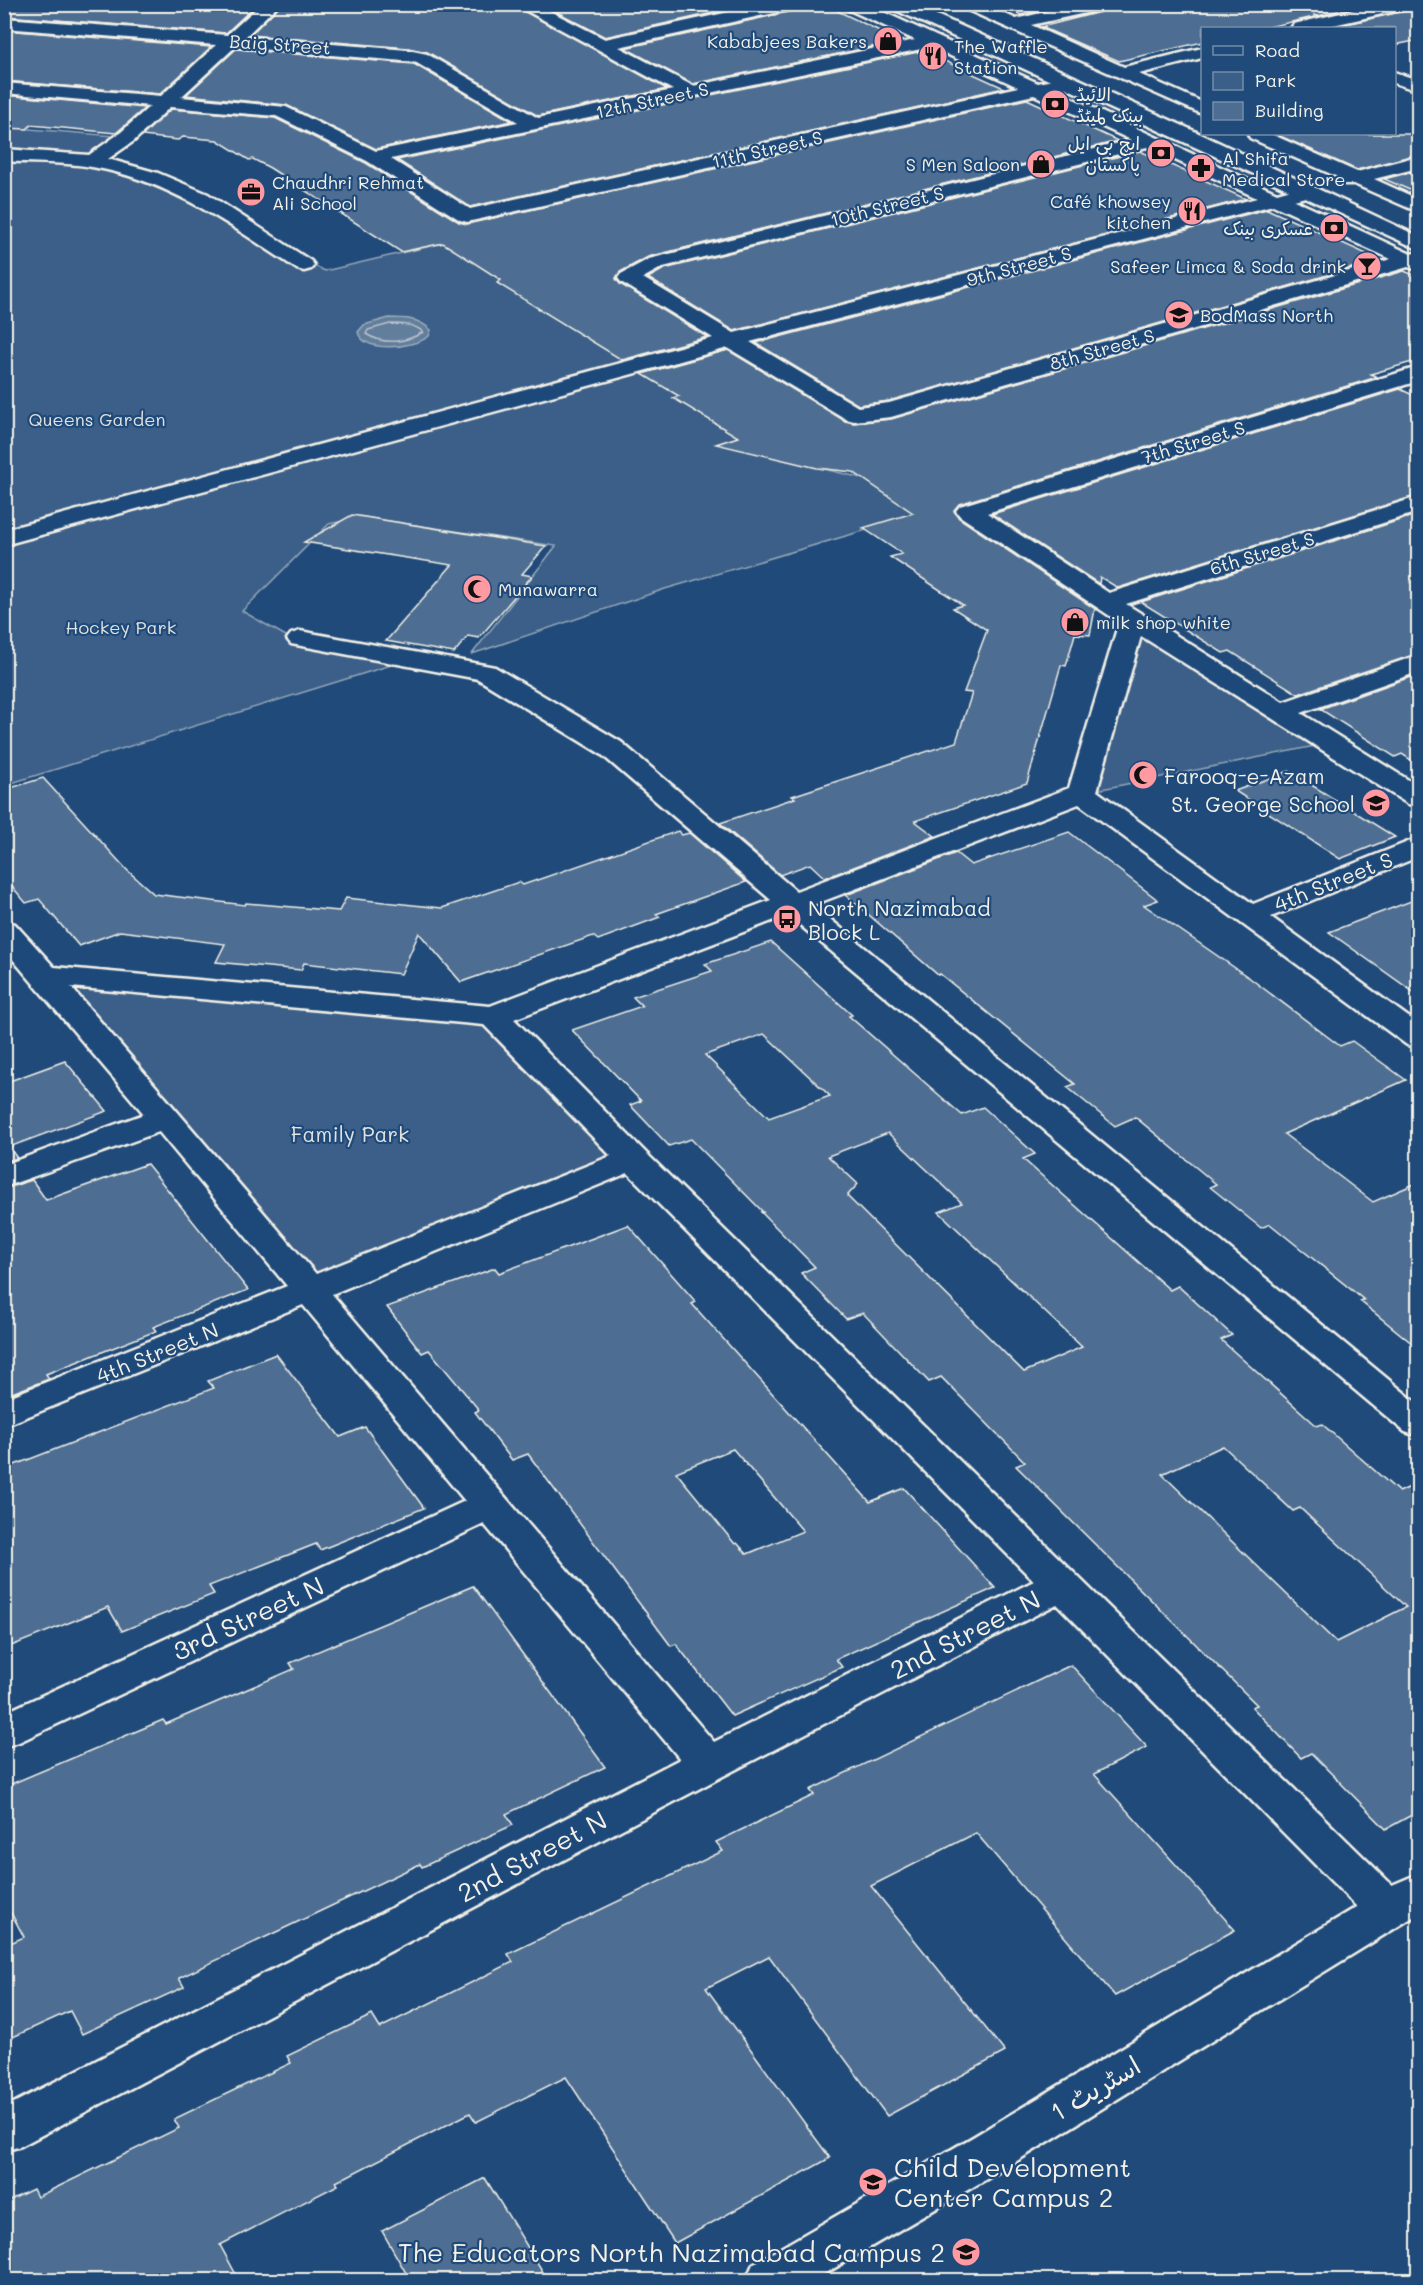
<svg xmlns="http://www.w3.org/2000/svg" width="1423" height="2285" font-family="Mali,'Playpen Sans Arabic',sans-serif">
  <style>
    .green { fill: #3a5f88; stroke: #97a8b8; stroke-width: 1.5 }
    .water { fill: #627e9d; stroke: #9cacbb; stroke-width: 1.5 }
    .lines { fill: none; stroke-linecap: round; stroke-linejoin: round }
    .shore { stroke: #bac3ca; stroke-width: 1.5 }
    .building { fill: #4d6e92; stroke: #f4f1e8; stroke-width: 1.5; fill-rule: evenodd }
    .minor-casing { stroke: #f4f1e8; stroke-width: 5 }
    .major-casing { stroke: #f4f1e8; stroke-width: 5 }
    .minor { fill: #1f4a7a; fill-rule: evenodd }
    .major { fill: #1f4a7a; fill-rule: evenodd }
    .labels { text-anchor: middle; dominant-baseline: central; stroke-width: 4.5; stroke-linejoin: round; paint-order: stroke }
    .far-poi-label { font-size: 18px; fill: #f4f1e8; stroke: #1f4a7a; text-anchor: start }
    .far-street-label { font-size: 18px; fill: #f4f1e8; stroke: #1f4a7a }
    .far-park-label { font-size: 18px; fill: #e1e2de; stroke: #1f4a7a }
    .poi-label { font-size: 21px; fill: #f4f1e8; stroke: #1f4a7a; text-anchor: start }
    .street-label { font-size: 21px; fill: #f4f1e8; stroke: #1f4a7a }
    .park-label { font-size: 21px; fill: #e1e2de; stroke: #1f4a7a }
    .near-street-label { font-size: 26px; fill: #f4f1e8; stroke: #1f4a7a }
    .near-poi-label { font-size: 26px; fill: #f4f1e8; stroke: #1f4a7a; text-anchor: start }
  </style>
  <rect width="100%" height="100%" fill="#1f4a7a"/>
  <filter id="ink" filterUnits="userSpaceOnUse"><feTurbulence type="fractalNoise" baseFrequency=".0167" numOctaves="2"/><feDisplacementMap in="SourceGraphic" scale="12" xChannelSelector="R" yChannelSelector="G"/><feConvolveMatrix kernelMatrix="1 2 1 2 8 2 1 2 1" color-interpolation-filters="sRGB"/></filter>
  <g filter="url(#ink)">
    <g class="green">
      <path d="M5 127 127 137 98 158 325 271 444 243 638 366 811 466 879 482 931 511 665 589 472 654 556 546 362 517 329 524 242 611 293 640 404 661 5 785Z"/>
      <path d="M1133 620 1330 743 1082 793Z"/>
      <path d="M45 975 493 1016 633 1159 310 1290Z"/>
    </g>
    <path class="water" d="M389 318C405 318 418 318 431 330L429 336C415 348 363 354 358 332L364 325Z"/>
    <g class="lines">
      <path class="shore" d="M390 324C401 324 415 324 423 332 406 343 383 345 366 334L368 330Z"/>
    </g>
    <g class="building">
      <path d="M4 4H257L226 33 4 16Z"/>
      <path d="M281 4H512L667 89 538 116 427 52 408 48 250 35Z"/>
      <path d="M542 4H753L605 37Z"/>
      <path d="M802 4H823L901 41 693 84 625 48 792 11Z"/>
      <path d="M996 4H1066L1021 15Z"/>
      <path d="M1112 4H1367L1318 16 1314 15V17L1264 28H1203V42L1119 61 1041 27 1108 10Z"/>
      <path d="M1413 4H1419V40L1395 45V28H1350L1342 25 1409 10Z"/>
      <path d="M4 30 211 47 160 94 4 81Z"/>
      <path d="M236 49 414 64 512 121 376 149 286 105 186 95Z"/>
      <path d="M923 51 1004 88 470 207 397 160Z"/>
      <path d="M4 95 145 108 116 133 31 125 27 129 4 128Z"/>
      <path d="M1027 99 1118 141 648 257 620 272 616 279 620 284 707 337 622 360 497 283 501 280 443 243 401 252 270 168 253 159 249 160 217 140 183 137 178 140 142 136 171 109 275 118 366 163 459 222 467 224Z"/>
      <path d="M1275 134H1419V154L1357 170Z"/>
      <path d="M1140 151 1246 199 734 331 648 278 664 269Z"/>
      <path d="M1419 170V194L1384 179Z"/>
      <path d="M1267 209 1380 260 889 401 858 405 756 343Z"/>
      <path d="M1404 271 1419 277V360L1371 374 1377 377 959 504 954 510 959 518 1095 609 1090 635 1075 634 1066 666 1061 665 1027 783 915 821 935 836 825 878 810 864 780 875 720 823 795 798 792 796 956 742 972 693 964 692 987 630 953 608 963 605 890 557 902 554 863 528 913 513 853 472 817 468 716 444 738 437 673 398 679 396 642 374 728 350 845 421 854 423 891 419Z"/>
      <path d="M1400 389 1419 398V495L1118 588 1100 577 1099 584 992 514Z"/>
      <path d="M1419 514V653L1298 694 1230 651 1223 653 1141 602Z"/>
      <path d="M352 515 546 546 522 574 532 576 479 638 468 636 454 653 386 641 452 565 304 542Z"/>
      <path d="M1419 674V765L1402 754 1395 757 1320 709Z"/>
      <path d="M1289 771 1395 837 1340 859 1235 791Z"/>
      <path d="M43 778 127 870 154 894 245 905 246 903 339 911 346 898 442 908 519 882 523 885 678 831 682 835 689 833 746 882 656 914 660 917 598 940 593 936 461 982 419 933 401 974 304 963 301 970 216 962 225 944 120 931 79 946 39 899 26 903 4 877V790Z"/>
      <path d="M1069 832 1158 900 1144 905 1251 979 1340 1046 1352 1041 1406 1080 1284 1134 1373 1202 1419 1182V1349L1360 1301 1364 1300 1270 1224 1261 1228 1210 1187 1216 1184 1135 1117 1115 1126 1067 1087 1075 1084 940 974 938 975 846 895 956 853 971 865Z"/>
      <path d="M1419 898V996L1329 932Z"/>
      <path d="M771 942 852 1015 849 1016 962 1115 983 1107 1035 1154 1023 1159 1170 1290 1178 1286 1232 1335 1221 1340 1317 1426 1322 1424 1399 1492 1419 1483V1811L1386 1829 1311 1753 1301 1758 1252 1707 1257 1705 1016 1466 1025 1462 941 1377 929 1382 863 1313 846 1319 801 1273 815 1267 761 1212H763L691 1139 669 1146 630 1105 641 1101 572 1030 642 1006 633 997 712 971 705 964ZM764 1034 830 1096 769 1118 705 1055ZM888 1133 962 1203 939 1212 1082 1347 1024 1372 847 1196 858 1184 828 1156ZM1223 1446 1293 1511 1300 1508 1406 1607 1336 1642 1162 1474Z"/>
      <path d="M65 1061 107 1111 9 1147 17 1158 4 1162V1083Z"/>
      <path d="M147 1164 248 1290 153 1327 156 1331 46 1374 49 1379 4 1396V1189L32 1180 46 1200Z"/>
      <path d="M628 1225 696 1302 692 1304 870 1502 904 1488 995 1588 836 1659 842 1667 732 1716 676 1644 671 1646 528 1454 512 1460 475 1412 479 1410 429 1350 422 1353 387 1307 495 1268 499 1273ZM733 1449 803 1531 747 1554 737 1543 735 1544 676 1472Z"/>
      <path d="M276 1354 340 1437 365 1427 424 1508 320 1550 316 1544 209 1586 214 1594 122 1631 108 1607 4 1649V1469L214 1388 208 1381Z"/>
      <path d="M473 1586 605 1767 506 1814 513 1825 422 1867 420 1864 179 1978 184 1987 82 2034 70 2011 4 2041V1946L24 1937 4 1900V1787L163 1720 166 1724 294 1669 290 1663Z"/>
      <path d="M1071 1665 1147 1747 1094 1774 1235 1930 1115 1996 976 1833 871 1886 1005 2052 887 2116 769 1956 706 1988 830 2158 675 2243 566 2077 476 2122 470 2113 336 2182 338 2185 220 2245 239 2280H4V2203L33 2189 37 2197 179 2128 174 2119 291 2063 287 2056 372 2015 380 2028 513 1962 508 1954 723 1851 716 1842 814 1795 810 1790Z"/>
      <path d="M485 2178 548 2280H410L382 2231Z"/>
    </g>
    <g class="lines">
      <g class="minor-casing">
        <g id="minor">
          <path d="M261 4H279L245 37 408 50 427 54 538 118 673 90 514 4H536L605 39 766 4H800L792 9 619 47 693 86 915 40 845 8 843 4H866L1038 83 1067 77 1073 78 1076 82 1073 86 1054 90 1277 193 1306 185 1313 187 1316 191 1313 195 1294 200 1411 254 1418 252V270L1408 267 891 417 854 421 846 419 728 348 4 545V530L713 338 621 282 618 278 621 274 649 259 1131 140 1034 95 467 222 460 220 367 161 276 116 170 107 134 141 108 159 158 173 208 194 311 261 314 265 311 269 304 271 297 269C233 227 170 180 92 167 64 162 33 163 4 161V149L89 155 120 133 150 106 4 93V83L161 96 216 45 4 28V18L227 35ZM235 47 415 62 518 122 376 151 286 107 181 97ZM931 47 1018 87 470 209 391 159ZM1147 147 1257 198 734 333 643 278 663 267ZM1273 205 1391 259 889 403 858 407 750 342Z"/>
          <path d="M961 4H984L1016 19 1078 4H1110L1108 8 1031 25 1124 67 1202 48V58L1139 74 1202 102V114L963 8Z"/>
          <path d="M1379 4H1411L1409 8 1320 28H1291L1294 24Z"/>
          <path d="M1394 72 1418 80V91L1394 83Z"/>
          <path d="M1248 134H1271L1357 172 1418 156V168L1374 179 1418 199V212L1354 184H1341L1340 178 1250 138Z"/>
          <path d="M1418 367V381L987 513 1109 593 1418 497V512L1126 604 1283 702 1418 655V672L1301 713 1418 786V806L1408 804 1141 636 1097 791 1253 904 1418 838V857L1271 917 1418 1024V1047L1407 1045 1079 804 813 905 1418 1404V1436L1405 1432 788 915 514 1019 645 1152 1392 1885 1418 1874V1914L1007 2167 814 2280H746L753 2264 973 2137 1357 1907 1057 1604 723 1776 21 2146 4 2151V2108L680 1759 484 1524 19 1742 4 1747V1713L465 1501 303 1305 4 1426V1399L287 1286 159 1132 4 1187V1165L144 1114 4 949V921L15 924 54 967 490 1006 771 900 601 754 478 679 291 644 287 639 291 634 300 631 495 667 621 742 796 891 1069 788 1119 622 960 516 956 511 960 506ZM71 987 484 1025 611 1156 316 1274ZM628 1173 1034 1581 714 1742 332 1294Z"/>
        </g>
      </g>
      <g class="major-casing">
        <path id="major" d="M889 4H912L1190 129 1418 236V249L891 8Z"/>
      </g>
      <use href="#minor" class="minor"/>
      <use href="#major" class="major"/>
    </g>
  </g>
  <defs>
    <g id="shop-disc" transform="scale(1.5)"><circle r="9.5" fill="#ff9aa2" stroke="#1f4a7a"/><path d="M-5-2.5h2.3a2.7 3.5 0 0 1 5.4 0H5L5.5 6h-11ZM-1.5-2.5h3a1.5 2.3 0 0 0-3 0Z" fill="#111"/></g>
    <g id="restaurant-disc" transform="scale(1.5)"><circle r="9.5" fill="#ff9aa2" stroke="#1f4a7a"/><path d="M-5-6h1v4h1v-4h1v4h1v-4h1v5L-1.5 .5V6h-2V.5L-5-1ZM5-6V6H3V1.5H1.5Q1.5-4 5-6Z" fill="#111"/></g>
    <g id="bank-disc" transform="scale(1.5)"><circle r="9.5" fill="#ff9aa2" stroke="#1f4a7a"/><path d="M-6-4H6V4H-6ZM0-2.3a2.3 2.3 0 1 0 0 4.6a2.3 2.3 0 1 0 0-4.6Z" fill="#111"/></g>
    <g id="pharmacy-disc" transform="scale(1.5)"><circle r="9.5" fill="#ff9aa2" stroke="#1f4a7a"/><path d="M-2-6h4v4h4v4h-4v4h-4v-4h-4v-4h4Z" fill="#111"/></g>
    <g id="office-disc" transform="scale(1.5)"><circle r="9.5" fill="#ff9aa2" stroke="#1f4a7a"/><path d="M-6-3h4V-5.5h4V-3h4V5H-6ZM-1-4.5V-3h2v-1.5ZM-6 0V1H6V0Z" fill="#111"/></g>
    <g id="bar-disc" transform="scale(1.5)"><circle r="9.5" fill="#ff9aa2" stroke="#1f4a7a"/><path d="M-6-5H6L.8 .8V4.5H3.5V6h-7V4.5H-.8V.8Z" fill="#111"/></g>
    <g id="school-disc" transform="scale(1.5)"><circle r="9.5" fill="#ff9aa2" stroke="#1f4a7a"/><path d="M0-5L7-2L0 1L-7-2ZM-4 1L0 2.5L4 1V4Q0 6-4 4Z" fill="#111"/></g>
    <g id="mosque-disc" transform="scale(1.5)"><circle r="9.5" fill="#ff9aa2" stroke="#1f4a7a"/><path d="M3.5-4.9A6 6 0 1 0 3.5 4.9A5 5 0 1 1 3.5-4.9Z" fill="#111"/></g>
    <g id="bus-disc" transform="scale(1.5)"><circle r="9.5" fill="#ff9aa2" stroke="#1f4a7a"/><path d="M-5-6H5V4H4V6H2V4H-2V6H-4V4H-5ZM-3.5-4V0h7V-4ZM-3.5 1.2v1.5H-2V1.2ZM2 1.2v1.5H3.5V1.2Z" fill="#111"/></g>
  </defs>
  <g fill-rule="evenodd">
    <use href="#shop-disc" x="888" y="41"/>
    <use href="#restaurant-disc" x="933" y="56"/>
    <use href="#bank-disc" x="1055" y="104"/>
    <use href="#bank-disc" x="1161" y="153"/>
    <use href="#shop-disc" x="1041" y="164"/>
    <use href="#pharmacy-disc" x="1201" y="168"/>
    <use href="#office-disc" x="251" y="192"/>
    <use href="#restaurant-disc" x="1192" y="211"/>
    <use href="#bank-disc" x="1334" y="228"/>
    <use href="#bar-disc" x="1367" y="266"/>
    <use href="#school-disc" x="1179" y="315"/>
    <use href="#mosque-disc" x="477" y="589"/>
    <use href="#shop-disc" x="1075" y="622"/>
    <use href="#mosque-disc" x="1143" y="775"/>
    <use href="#school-disc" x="1376" y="803"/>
    <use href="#bus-disc" x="787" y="919"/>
    <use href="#school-disc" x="873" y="2182"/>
    <use href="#school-disc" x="966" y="2252"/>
  </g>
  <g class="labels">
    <g class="far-poi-label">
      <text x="867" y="41" text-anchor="end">Kababjees Bakers</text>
      <text x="954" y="46">The Waffle<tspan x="954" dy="21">Station</tspan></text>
      <text x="1076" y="94">الائیڈ<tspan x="1076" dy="21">بینک لمیٹڈ</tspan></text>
      <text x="1140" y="143" text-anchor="end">ایچ بی ایل<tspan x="1140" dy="21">پاکستان</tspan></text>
      <text x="1222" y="158">Al Shifa<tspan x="1222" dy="21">Medical Store</tspan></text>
      <text x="1020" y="164" text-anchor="end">S Men Saloon</text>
      <text x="272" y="182">Chaudhri Rehmat<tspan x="272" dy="21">Ali School</tspan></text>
      <text x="1171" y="201" text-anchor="end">Café khowsey<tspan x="1171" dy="21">kitchen</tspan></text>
      <text x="1313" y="228" text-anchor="end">عسکری بینک</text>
      <text x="1346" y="266" text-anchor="end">Safeer Limca &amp; Soda drink</text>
      <text x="1200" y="315">BodMass North</text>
      <text x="498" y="589">Munawarra</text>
      <text x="1096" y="622">milk shop white</text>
    </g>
    <g class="far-street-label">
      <text transform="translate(280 44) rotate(4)">Baig Street</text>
      <text transform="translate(652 100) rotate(-12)">12th Street S</text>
      <text transform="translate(767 149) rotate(-13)">11th Street S</text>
      <text transform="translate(887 206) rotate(-14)">10th Street S</text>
      <text transform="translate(1019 266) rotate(-15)">9th Street S</text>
      <text transform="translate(1102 349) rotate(-16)">8th Street S</text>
      <text transform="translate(1193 442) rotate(-17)">7th Street S</text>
      <text transform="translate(1262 553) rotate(-17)">6th Street S</text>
    </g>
    <g class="far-park-label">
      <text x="97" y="419">Queens Garden</text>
      <text x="121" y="627">Hockey Park</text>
    </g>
    <g class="poi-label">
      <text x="1164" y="775">Farooq-e-Azam</text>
      <text x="1355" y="803" text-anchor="end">St. George School</text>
      <text x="808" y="907">North Nazimabad<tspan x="808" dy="24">Block L</tspan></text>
    </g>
    <g class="street-label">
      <text transform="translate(1333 881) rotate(-22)">4th Street S</text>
      <text transform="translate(157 1352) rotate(-22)">4th Street N</text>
    </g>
    <g class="park-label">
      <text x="350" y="1133">Family Park</text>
    </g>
    <g class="near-street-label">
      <text transform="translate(248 1618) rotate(-25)">3rd Street N</text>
      <text transform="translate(965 1634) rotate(-27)">2nd Street N</text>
      <text transform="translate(532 1856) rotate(-28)">2nd Street N</text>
      <text transform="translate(1095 2088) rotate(-31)">اسٹریٹ 1</text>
    </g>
    <g class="near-poi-label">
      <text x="894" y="2167">Child Development<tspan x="894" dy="30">Center Campus 2</tspan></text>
      <text x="945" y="2252" text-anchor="end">The Educators North Nazimabad Campus 2</text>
    </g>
  </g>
  <rect width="1423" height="2285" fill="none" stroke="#1f4a7a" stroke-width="24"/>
  <rect x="12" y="12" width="1399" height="2261" fill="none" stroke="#f4f1e8" stroke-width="2" filter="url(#ink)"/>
  <rect x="1201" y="27" width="195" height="108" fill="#1f4a7a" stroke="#748da6" stroke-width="1.5"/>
  <rect x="1213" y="46" width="30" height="9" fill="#1f4a7a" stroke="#748da6" stroke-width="1.5"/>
  <text x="1255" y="57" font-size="18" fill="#f4f1e8">Road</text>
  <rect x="1213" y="72" width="30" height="18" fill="#3a5f88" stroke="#748da6" stroke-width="1.5"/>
  <text x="1255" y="87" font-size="18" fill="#f4f1e8">Park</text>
  <rect x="1213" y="102" width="30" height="18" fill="#4d6e92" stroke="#748da6" stroke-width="1.5"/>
  <text x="1255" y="117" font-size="18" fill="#f4f1e8">Building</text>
</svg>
